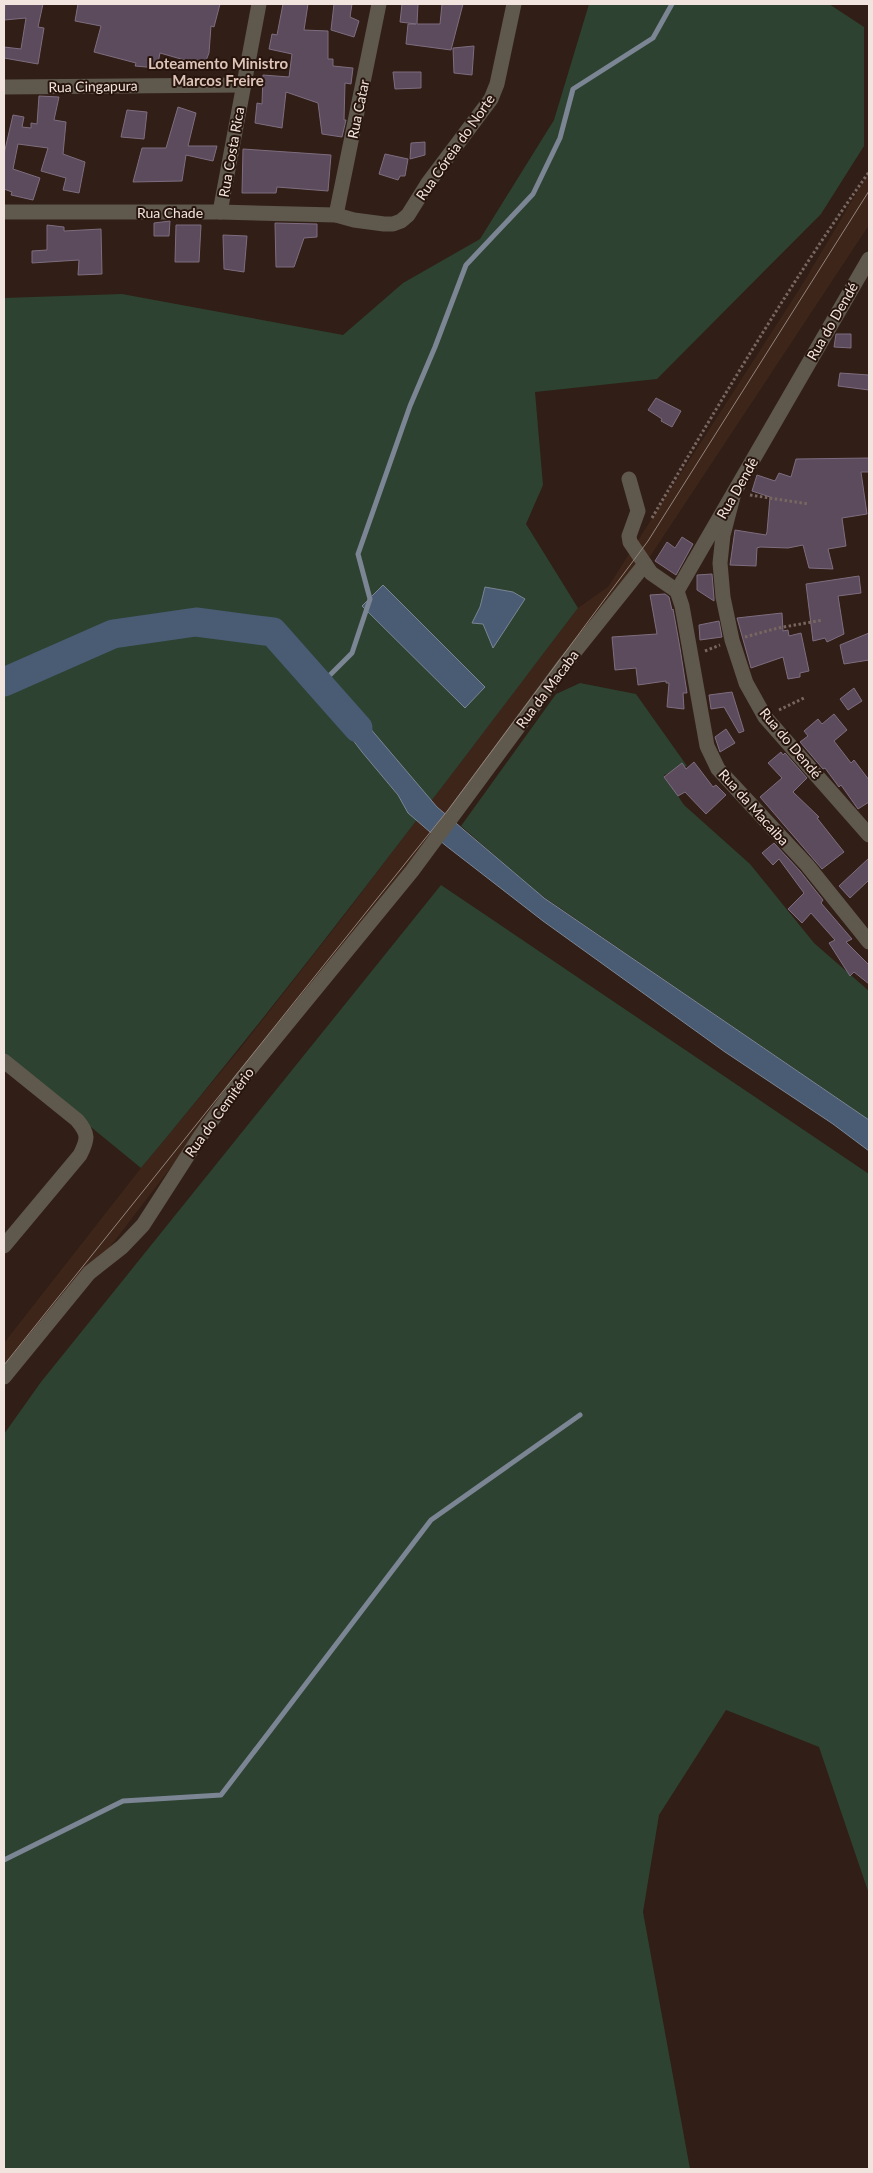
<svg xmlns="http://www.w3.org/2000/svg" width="873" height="2173" font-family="Lato,sans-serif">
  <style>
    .built { fill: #3e2519 }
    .green { fill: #2d4231 }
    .water { fill: #495c74; stroke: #7b8594 }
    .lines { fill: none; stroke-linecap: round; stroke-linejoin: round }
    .stream { stroke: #7b8594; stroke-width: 5 }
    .river { stroke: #495c74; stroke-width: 29 }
    .building { fill: #5b4b5c; stroke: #7d6d7f }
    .path { stroke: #786760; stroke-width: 3; stroke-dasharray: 2.5 2.5; stroke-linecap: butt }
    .minor { stroke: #5f584c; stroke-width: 15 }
    .tram { stroke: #93837c; stroke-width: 1 }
    .labels { text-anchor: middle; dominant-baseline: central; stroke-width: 4; stroke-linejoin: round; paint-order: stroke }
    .street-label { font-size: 14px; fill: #f1e4de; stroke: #27150d }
    .neighbourhood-label { font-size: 15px; font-weight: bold; fill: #ddc3b8; stroke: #27150d }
  </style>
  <rect width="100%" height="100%" fill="#311e16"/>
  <path class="built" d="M869 172V225L651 555 214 1111 116 1239 4 1377V1343L141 1168 239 1050 340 921 578 608 608 587 802 285Z"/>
  <g class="green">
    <path d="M589 4H829L864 27V146L821 214 657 379 535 392 543 485 526 524 578 608C435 796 293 986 141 1168L4 1056V298L122 294 343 335 403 283 480 239 554 120Z"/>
    <path d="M580 683 636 694 687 766 664 775 684 805 750 864 814 943 869 991V1120L538 893 461 826 556 694Z"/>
    <path d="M441 885 869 1174V1894L819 1747 726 1710 659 1815 643 1912 690 2169H4V1434L41 1382Z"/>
  </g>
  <g class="water">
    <path d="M383 585 485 687 465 708 362 606Z"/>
    <path d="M485 587 513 592 525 599 493 648 483 624 472 623 480 607Z"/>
    <path d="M341 694 437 807 544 898 869 1120V1151L833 1124 725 1052 543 921 445 845 408 813 398 795 362 752 324 702Z"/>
  </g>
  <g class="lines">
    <g class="stream">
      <path d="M320 685 352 653 370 599 358 554 410 406 435 347 466 265 533 194 560 138 573 89 653 38 672 4"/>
      <path d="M4 1860 123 1801 221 1795 431 1520 580 1415"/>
    </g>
    <path class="river" d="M4 682 113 634 196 622 273 632 358 728"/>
  </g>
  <g class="building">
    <path d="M5 4H43L38 27 44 28 38 64 4 58V47L21 49 26 18 4 20Z"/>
    <path d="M78 4H220L214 27 211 26 209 53 203 68 195 63 160 53 157 68 135 66 136 63 94 52 101 26 75 21Z"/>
    <path d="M283 4H308L304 30 328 31V59H333V66L353 68 351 84 345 83 344 120H346L342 137 322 134 318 103 286 92 282 128 255 123 257 103 262 104 263 75 289 77 292 54 269 49 272 34 277 35Z"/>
    <path d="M334 4H352L350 17 359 21 354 37 331 30Z"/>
    <path d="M402 4H418L417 24H440L442 4H463L451 50 406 44 408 24H416L400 22Z"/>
    <path d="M474 46 472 75 454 73 453 48Z"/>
    <path d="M393 72H421V88L395 89Z"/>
    <path d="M39 96 59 97 54 120 66 122 63 154 85 162 79 193 63 190 66 178 41 171 48 148 18 144 13 169 40 178 33 200 11 195 12 192 4 189V154L13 115 24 117 22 127 31 128V123L37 124Z"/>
    <path d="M178 107 196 113 188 146H217L213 161 186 155 182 181 133 182 142 148H166Z"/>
    <path d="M127 110 147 112 144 139 121 137Z"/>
    <path d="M425 142V155L410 159 411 143Z"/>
    <path d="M243 149 331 155 328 191 277 187 276 193H242Z"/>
    <path d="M385 154 408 159 405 176H400L398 180 379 174Z"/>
    <path d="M170 221 169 236H154V223Z"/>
    <path d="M275 223 317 224V237L304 238 294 267H276Z"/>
    <path d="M47 225 64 227V231L101 229 102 274 78 275 79 260 32 263V251L47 250Z"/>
    <path d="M176 225H201L199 262H175Z"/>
    <path d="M223 235 247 236 244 272 224 269Z"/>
    <path d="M836 334H851V348L834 347Z"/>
    <path d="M840 373 869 375V390L838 386Z"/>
    <path d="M656 398 681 411 672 427 661 421 662 419 648 410Z"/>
    <path d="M869 458V472H861L867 514 842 518 846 546 828 549 833 569 809 568 803 545 788 548 760 547 757 548 756 566 730 565 735 530 766 535 767 532 770 497 752 491 757 475 775 481 779 473 791 477 796 459Z"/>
    <path d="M682 537 693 544 676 575 655 561 667 542 675 548Z"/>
    <path d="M712 574 714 598V601L697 590V575Z"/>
    <path d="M859 576 861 593 838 596 844 634 827 642 825 638 813 641 806 584Z"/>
    <path d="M665 594 669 597 672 610 673 609 680 648 687 693H683L684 709 667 707 669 683H666V681L638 685 636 668 615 670 612 637 657 634 650 595Z"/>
    <path d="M782 613 783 631 788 630 789 636 801 633 809 671 800 673V677L788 679 783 657 751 668 737 618Z"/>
    <path d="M719 621 722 637 700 640 699 625Z"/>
    <path d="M869 633V660L844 664 840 645Z"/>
    <path d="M854 688 862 701 848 710 840 699Z"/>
    <path d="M732 692 744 731 739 733 724 707 711 709 709 695Z"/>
    <path d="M834 714 847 730 834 741 851 763 854 760 869 780V802L858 809 841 785 839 787 825 768 823 769 800 742 808 736 804 731 818 719 822 724Z"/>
    <path d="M726 729 735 743 720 752 715 737Z"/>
    <path d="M781 752 783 755 785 753 807 778 793 792 819 817 817 818 844 852 822 869 760 797 782 778 768 763Z"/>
    <path d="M694 762 713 787 716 785 726 795 706 814 685 792 678 796 664 777 682 763 686 769Z"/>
    <path d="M774 843 800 871 823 900 821 903 852 939 846 942 869 965V984L854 972 850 976 829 943 835 940 811 913 802 923 788 909 804 893 779 859 773 865 762 853Z"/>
    <path d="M869 858V880L850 898 839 886Z"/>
  </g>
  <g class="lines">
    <g class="path">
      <path d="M750 495 809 504"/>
      <path d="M652 518C721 400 790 283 869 172"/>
      <path d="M745 637 778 628 823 620"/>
      <path d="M705 651 720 645"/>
      <path d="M779 710 806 697"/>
    </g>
    <g class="minor">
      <path d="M4 87 243 85"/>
      <path d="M4 212H220L336 215 354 220 384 224H393L401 221 408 215 428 183 491 99 497 84 514 4"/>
      <path d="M220 212 259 4"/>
      <path d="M336 215 379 4"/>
      <path d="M629 479 638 511 629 536 630 542 651 573 677 591"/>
      <path d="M734 493 723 535 720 563 723 597 732 640 746 683 765 717 869 835"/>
      <path d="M677 591 682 606 707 746 718 769 807 865 869 942"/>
      <path d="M677 591 869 259"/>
      <path d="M4 1061 77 1120C89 1134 88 1139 80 1155L4 1246"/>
      <path d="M4 1377 89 1273 122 1247 143 1225 199 1138 241 1080 412 871 564 665 645 564"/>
    </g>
    <path class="tram" d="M4 1365 448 810 648 541 869 191"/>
  </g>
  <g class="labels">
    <g class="street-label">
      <text transform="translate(93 86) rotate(-1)">Rua Cingapura</text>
      <text transform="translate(358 109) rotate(-78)">Rua Catar</text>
      <text transform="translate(455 147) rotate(-55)">Rua Córeia do Norte</text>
      <text transform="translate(231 152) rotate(-80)">Rua Costa Rica</text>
      <text x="170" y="212">Rua Chade</text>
      <text transform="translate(832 321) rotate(-60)">Rua do Dendé</text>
      <text transform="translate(737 488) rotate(-60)">Rua Dendê</text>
      <text transform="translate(547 689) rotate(-53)">Rua da Macaba</text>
      <text transform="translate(791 743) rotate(50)">Rua do Dendé</text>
      <text transform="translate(754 807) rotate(48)">Rua da Macaiba</text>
      <text transform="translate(219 1112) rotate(-54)">Rua do Cemitério</text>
    </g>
    <g class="neighbourhood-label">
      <text x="218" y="63">Loteamento Ministro<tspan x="218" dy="17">Marcos Freire</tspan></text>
    </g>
  </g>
  <rect width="873" height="2173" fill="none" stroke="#f1e4de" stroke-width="10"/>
</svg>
